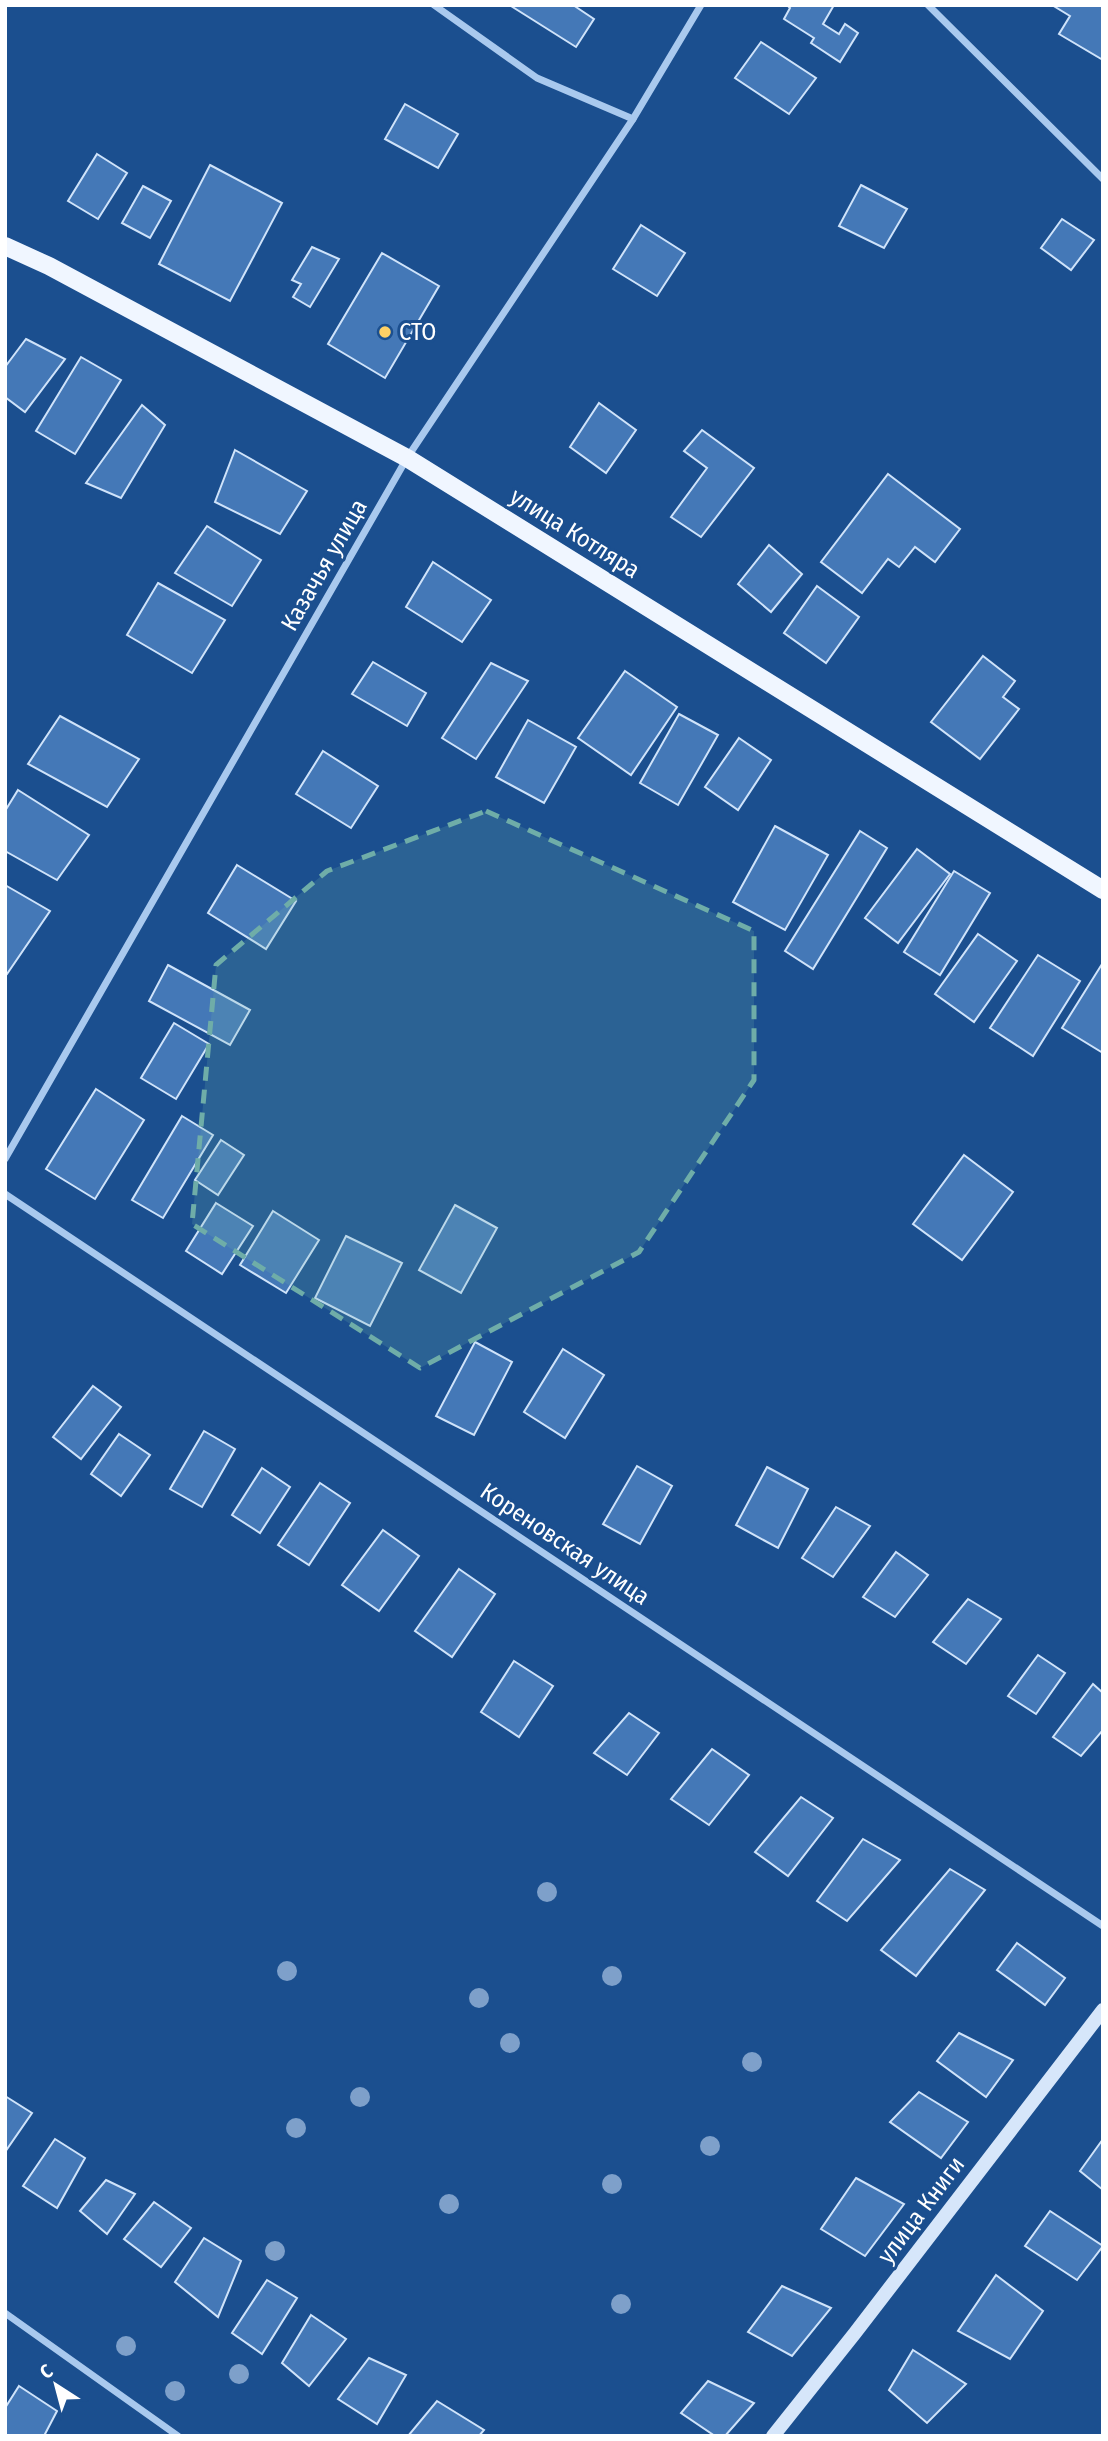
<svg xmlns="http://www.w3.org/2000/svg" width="1108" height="2441" font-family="'Fira Sans Condensed',sans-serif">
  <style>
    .building { fill: #4478b7; stroke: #cfe3fa; stroke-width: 2 }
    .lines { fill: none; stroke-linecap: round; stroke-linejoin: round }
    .street { stroke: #a9c9ee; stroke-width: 7 }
    .secondary { stroke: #d6e6fa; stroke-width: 14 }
    .primary { stroke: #f0f6ff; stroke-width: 18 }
    .tree { fill: #7ea0ca }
    .marked { fill: #6fada8; fill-opacity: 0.2; stroke: #6fada8; stroke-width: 5; stroke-dasharray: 14 9; stroke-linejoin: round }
    .poi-dot { fill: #ffd166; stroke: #1b4f8f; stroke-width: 2.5 }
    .labels { text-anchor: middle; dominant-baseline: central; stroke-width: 6; stroke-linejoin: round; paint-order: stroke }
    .poi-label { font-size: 24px; fill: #fff; stroke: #1b4f8f; text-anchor: start }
    .street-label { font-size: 24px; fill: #fff; stroke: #1b4f8f }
  </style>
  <rect width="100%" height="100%" fill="#1b4f8f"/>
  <g class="building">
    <path d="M573 5 594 19 576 47 511 6Z"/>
    <path d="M787 5H834L823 24 839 34 845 24 858 33 840 62 811 43 814 38 784 19 790 8Z"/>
    <path d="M1052 5H1103V60L1059 34 1070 16Z"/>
    <path d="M761 42 816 78 789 114 735 78Z"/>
    <path d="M405 104 458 134 438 168 385 139Z"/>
    <path d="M97 154 127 173 98 219 68 201Z"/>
    <path d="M210 165 282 203 230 301 159 264Z"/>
    <path d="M861 185 907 209 884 248 839 226Z"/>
    <path d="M143 186 171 201 150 238 122 223Z"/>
    <path d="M1062 219 1094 240 1071 270 1041 248Z"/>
    <path d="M641 225 685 253 657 296 613 269Z"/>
    <path d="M312 247 339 259 310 307 293 297 301 284 292 280Z"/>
    <path d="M382 253 439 286 385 378 328 344Z"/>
    <path d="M26 339 65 359 25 412 5 397V367Z"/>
    <path d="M81 357 121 380 75 454 36 431Z"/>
    <path d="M599 403 636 430 606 473 570 447Z"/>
    <path d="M142 405 165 425 121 498 86 483Z"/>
    <path d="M702 430 754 468 701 537 671 517 707 468 684 451Z"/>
    <path d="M235 450 307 491 280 534 215 502Z"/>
    <path d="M888 474 960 529 935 562 915 547 899 567 888 559 862 593 821 562Z"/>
    <path d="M207 526 261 560 232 606 175 573Z"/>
    <path d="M769 545 802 574 771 612 738 584Z"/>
    <path d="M433 562 491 600 462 642 406 607Z"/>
    <path d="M158 583 225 620 192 673 127 635Z"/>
    <path d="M817 586 859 617 826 663 784 633Z"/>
    <path d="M983 656 1015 681 1003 697 1019 709 980 759 931 722Z"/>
    <path d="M373 662 426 693 407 726 352 694Z"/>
    <path d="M491 663 528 681 476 759 442 738Z"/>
    <path d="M625 671 677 707 631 775 578 738Z"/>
    <path d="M679 714 718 735 678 805 640 783Z"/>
    <path d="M60 716 139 759 107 807 28 764Z"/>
    <path d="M528 720 576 747 544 803 496 777Z"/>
    <path d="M739 738 771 760 738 810 705 787Z"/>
    <path d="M323 751 378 786 351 828 296 794Z"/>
    <path d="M18 790 89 835 57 880 5 851V811Z"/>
    <path d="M775 826 828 855 785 930 733 902Z"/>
    <path d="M860 831 887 848 813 969 785 951Z"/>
    <path d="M917 849 950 874 898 943 865 918Z"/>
    <path d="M237 865 296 901 266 949 208 913Z"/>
    <path d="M954 871 990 893 940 975 904 952Z"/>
    <path d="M5 885 50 911 7 974 5 973Z"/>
    <path d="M978 934 1017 961 974 1022 935 994Z"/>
    <path d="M1038 955 1080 981 1033 1056 990 1028Z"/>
    <path d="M1102 964 1103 965V1053L1062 1028Z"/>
    <path d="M168 965 250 1010 230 1045 149 1001Z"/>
    <path d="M174 1023 209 1044 176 1099 141 1078Z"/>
    <path d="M96 1089 144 1120 95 1199 46 1169Z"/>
    <path d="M182 1116 213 1135 163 1218 132 1200Z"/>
    <path d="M221 1140 244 1155 218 1195 195 1180Z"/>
    <path d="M964 1155 1013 1192 962 1260 913 1224Z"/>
    <path d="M216 1203 253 1226 222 1274 186 1251Z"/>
    <path d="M455 1205 497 1228 461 1293 419 1270Z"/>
    <path d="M273 1211 319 1240 286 1293 240 1265Z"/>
    <path d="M346 1236 402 1263 370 1326 315 1298Z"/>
    <path d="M475 1342 512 1362 474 1435 436 1416Z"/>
    <path d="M563 1349 604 1375 565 1438 524 1412Z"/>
    <path d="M93 1386 121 1407 81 1459 53 1437Z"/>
    <path d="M204 1431 235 1449 202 1507 170 1489Z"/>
    <path d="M119 1434 150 1455 121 1496 91 1474Z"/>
    <path d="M637 1466 672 1486 640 1544 603 1524Z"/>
    <path d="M767 1467 808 1489 778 1548 736 1525Z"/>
    <path d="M262 1468 290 1487 260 1533 232 1515Z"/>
    <path d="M320 1483 350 1503 309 1565 278 1545Z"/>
    <path d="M836 1507 870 1526 833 1577 802 1558Z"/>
    <path d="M383 1530 419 1556 379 1611 342 1585Z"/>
    <path d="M896 1552 928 1575 895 1617 863 1597Z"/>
    <path d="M459 1569 495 1594 452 1657 415 1631Z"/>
    <path d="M968 1599 1001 1619 966 1664 933 1642Z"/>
    <path d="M1038 1655 1065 1673 1036 1714 1008 1696Z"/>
    <path d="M514 1661 553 1686 519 1737 481 1712Z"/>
    <path d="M1093 1684 1103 1693V1730L1081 1756 1053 1737Z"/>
    <path d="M629 1713 659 1733 627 1775 594 1753Z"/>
    <path d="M712 1749 749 1775 709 1825 671 1799Z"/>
    <path d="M801 1797 833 1818 788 1876 755 1852Z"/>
    <path d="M863 1839 900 1860 847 1921 817 1901Z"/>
    <path d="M950 1869 985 1890 916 1976 881 1950Z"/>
    <path d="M1017 1943 1065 1978 1045 2005 997 1970Z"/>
    <path d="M959 2033 1013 2060 986 2097 937 2061Z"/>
    <path d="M919 2092 968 2122 941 2158 890 2122Z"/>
    <path d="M5 2096 32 2113 5 2152Z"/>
    <path d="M55 2139 85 2158 57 2208 23 2186Z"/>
    <path d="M1103 2139V2190L1080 2171Z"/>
    <path d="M856 2178 904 2204 865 2256 821 2229Z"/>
    <path d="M106 2180 135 2194 107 2234 80 2211Z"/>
    <path d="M154 2202 191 2228 161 2267 124 2239Z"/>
    <path d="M1050 2211 1103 2246 1077 2280 1025 2246Z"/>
    <path d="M204 2238 241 2261 218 2317 175 2282Z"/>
    <path d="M996 2275 1043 2311 1010 2359 958 2331Z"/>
    <path d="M267 2280 297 2298 262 2354 232 2333Z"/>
    <path d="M782 2286 831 2308 792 2356 748 2332Z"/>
    <path d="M311 2315 346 2339 309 2386 282 2363Z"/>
    <path d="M913 2350 966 2384 927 2423 889 2390Z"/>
    <path d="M369 2358 406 2375 377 2424 338 2399Z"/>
    <path d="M708 2381 754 2403 725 2436H715L681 2413Z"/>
    <path d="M19 2386 57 2411 44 2436H5V2408Z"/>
    <path d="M437 2401 484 2430 479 2436H408Z"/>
  </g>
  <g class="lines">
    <g class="street">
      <path d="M434 5 537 78 633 119"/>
      <path d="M928 5 1103 179"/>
      <path d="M5 1159 407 458 633 119 701 5"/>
      <path d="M5 1194 1103 1926"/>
      <path d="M5 2313 178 2436"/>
    </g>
    <path class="secondary" d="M773 2436 855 2333 1103 2010"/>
    <path class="primary" d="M5 246 49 266 407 458 1103 890"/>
  </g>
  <g class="tree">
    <circle cx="547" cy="1892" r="10"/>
    <circle cx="287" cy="1971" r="10"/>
    <circle cx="612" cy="1976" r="10"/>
    <circle cx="479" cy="1998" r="10"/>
    <circle cx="510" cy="2043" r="10"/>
    <circle cx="752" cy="2062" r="10"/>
    <circle cx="360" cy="2097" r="10"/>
    <circle cx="296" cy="2128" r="10"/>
    <circle cx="710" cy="2146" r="10"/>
    <circle cx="612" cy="2184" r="10"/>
    <circle cx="449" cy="2204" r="10"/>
    <circle cx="275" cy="2251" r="10"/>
    <circle cx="621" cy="2304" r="10"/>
    <circle cx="126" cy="2346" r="10"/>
    <circle cx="239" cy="2374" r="10"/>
    <circle cx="175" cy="2391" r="10"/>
  </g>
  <path class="marked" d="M486 811 754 931V1080L639 1252 420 1368 192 1224 216 965 327 871Z"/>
  <circle class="poi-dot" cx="385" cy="332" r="7"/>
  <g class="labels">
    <g class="poi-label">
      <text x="399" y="332">СТО</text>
    </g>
    <g class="street-label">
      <text transform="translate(575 533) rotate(32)">улица Котляра</text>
      <text transform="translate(324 565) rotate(-60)">Казачья улица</text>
      <text transform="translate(565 1544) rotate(34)">Кореновская улица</text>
      <text transform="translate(921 2210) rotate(-53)">улица Книги</text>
    </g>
  </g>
  <rect width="1108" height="2441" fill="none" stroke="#ffffff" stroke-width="14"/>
  <g transform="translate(56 2385) rotate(324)" stroke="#1b4f8f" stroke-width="5" paint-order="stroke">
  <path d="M0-5L12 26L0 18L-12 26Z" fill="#ffffff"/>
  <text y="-10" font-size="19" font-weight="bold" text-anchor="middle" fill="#ffffff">С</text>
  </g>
</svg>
